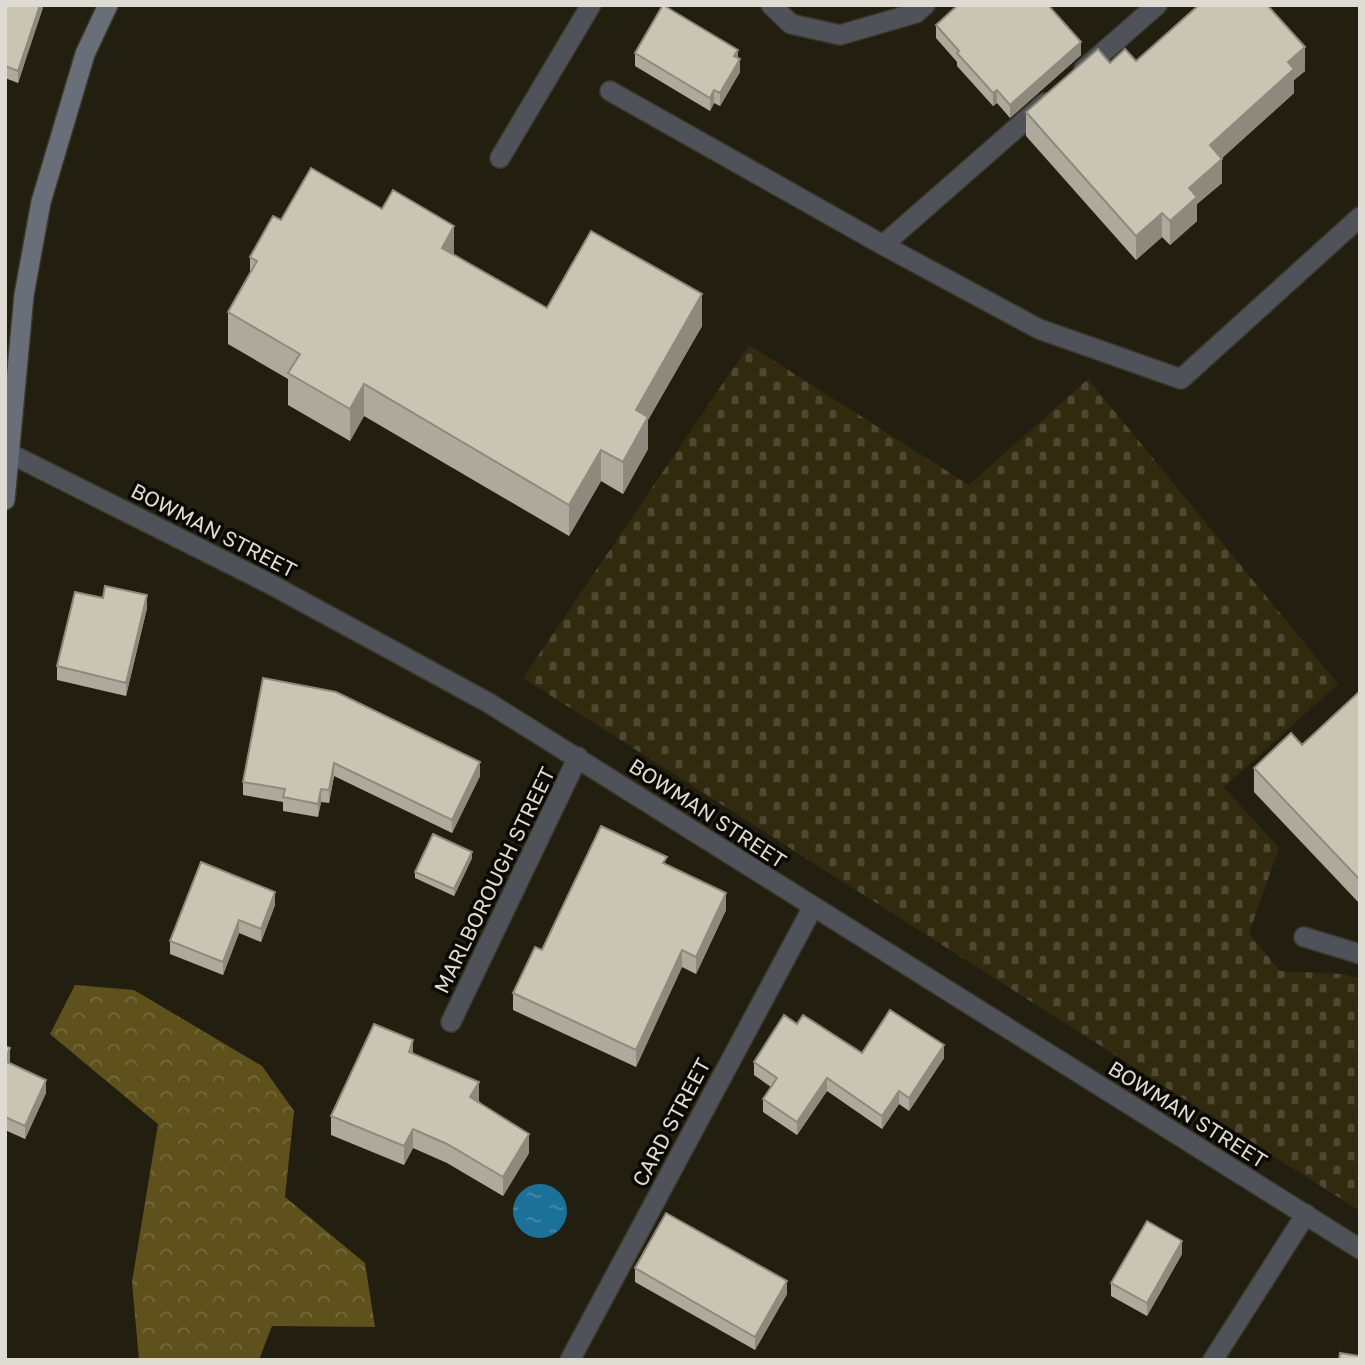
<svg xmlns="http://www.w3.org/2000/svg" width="1365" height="1365" font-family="'Golos Text',sans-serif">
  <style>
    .forest { fill: url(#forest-crowns) }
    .cemetery { fill: url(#cemetery-stones) }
    .water { fill: url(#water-ripples) }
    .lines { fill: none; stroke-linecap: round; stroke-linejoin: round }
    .service-casing { stroke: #3c392c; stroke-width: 22 }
    .minor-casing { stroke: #3c392c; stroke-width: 22 }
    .secondary-casing { stroke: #3c392c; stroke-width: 22 }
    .service { stroke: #4f5259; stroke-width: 19 }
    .minor { stroke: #4f5259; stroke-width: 19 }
    .secondary { stroke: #696f79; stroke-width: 19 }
    .wall { fill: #aea99a }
    .shaded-wall { fill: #8d8a7d }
    .building { fill: #cac5b3; stroke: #8d8a7d; stroke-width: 2 }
    .labels { text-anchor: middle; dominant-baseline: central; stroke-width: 7; stroke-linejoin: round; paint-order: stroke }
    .street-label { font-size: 21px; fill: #dedbd2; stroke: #0a0904 }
  </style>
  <defs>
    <pattern id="forest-crowns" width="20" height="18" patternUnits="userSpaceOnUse" patternTransform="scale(1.75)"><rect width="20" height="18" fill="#5f511b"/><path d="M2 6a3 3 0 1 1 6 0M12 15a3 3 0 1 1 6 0" fill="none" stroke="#76693b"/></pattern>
    <pattern id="cemetery-stones" width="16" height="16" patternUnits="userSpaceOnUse" patternTransform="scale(1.75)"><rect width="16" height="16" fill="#312a0f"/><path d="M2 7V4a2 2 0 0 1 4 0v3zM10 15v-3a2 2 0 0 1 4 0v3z" fill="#4e4831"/></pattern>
    <pattern id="water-ripples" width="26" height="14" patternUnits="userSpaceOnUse" patternTransform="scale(1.75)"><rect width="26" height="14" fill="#1c7199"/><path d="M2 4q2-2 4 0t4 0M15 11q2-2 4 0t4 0" fill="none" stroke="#478bab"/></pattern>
  </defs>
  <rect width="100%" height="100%" fill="#221f11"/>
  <path class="forest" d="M75 985 134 990 262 1066 294 1111 285 1197 365 1263 375 1327 272 1326 259 1360H139L132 1282 158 1124 50 1034Z"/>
  <path class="cemetery" d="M749 345 969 485 1088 379 1338 684 1224 787 1279 848 1249 933 1280 971 1343 974 1360 979V1211L523 678Z"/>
  <circle class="water" cx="540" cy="1211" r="27"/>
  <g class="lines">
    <g class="service-casing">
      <g id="service">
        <path d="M771 5 791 24 840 35 916 13 925 5"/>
        <path d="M1084 69 1157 5"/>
        <path d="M610 91 883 245 1039 329 1181 379 1360 217"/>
        <path d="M500 158 591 5"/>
        <path d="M883 245 1045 103"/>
        <path d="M1304 937 1360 954"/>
        <path d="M1213 1360 1306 1214"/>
      </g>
    </g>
    <g class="minor-casing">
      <g id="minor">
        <path d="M9 453 272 585 489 703 1360 1249"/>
        <path d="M451 1022 578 757"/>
        <path d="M570 1360 813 907"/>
      </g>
    </g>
    <g class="secondary-casing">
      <path id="secondary" d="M5 500 24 295 41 202 85 54 108 5"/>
    </g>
    <use href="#service" class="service"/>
    <use href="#minor" class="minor"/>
    <use href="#secondary" class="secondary"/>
  </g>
  <g class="wall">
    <path d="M5 5H43L18 83 5 78Z"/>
    <path d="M936 25 1081 55 1010 118 997 103 993 106 957 66V62L936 38Z"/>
    <path d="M635 53 738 58 740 72 720 106 714 103 710 111 635 66Z"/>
    <path d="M1136 61 1305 71 1294 80V93L1222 158V183L1197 204V221L1170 245 1162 237 1136 260 1026 136V112L1110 63Z"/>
    <path d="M281 220 454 255 547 308 702 326 648 420V449L623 494 601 481 569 536 364 416 350 441 288 405V379L228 344V312L250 273V257Z"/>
    <path d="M147 608 126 696 57 680V666Z"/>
    <path d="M263 678 480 776 452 833 334 776 329 803 321 802 318 817 283 811V802L243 795V782Z"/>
    <path d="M1360 691V904L1254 792V768L1302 745Z"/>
    <path d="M472 858 454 896 415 878V872Z"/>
    <path d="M667 865 726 910 696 974 682 967 636 1067 513 1010V993L542 950Z"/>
    <path d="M275 905 261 942 239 933 223 975 170 954V941Z"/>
    <path d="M797 1024 862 1053 944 1058 909 1111 899 1104 882 1129 827 1091 797 1135 763 1112V1099L771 1087 754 1075V1062Z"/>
    <path d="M5 1046 10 1062 9 1063 46 1093 25 1139 5 1130Z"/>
    <path d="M413 1054 479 1101 529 1153 503 1196 447 1163 413 1148 404 1165 331 1135V1116Z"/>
    <path d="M1182 1254 1147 1316 1111 1296V1283Z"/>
    <path d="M635 1268 787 1294 755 1350 635 1282Z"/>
  </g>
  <g class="shaded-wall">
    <path d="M40 5H43V8L18 83V71Z"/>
    <path d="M1081 42V55L1010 118V105Z"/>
    <path d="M1305 47V71L1294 80V93L1210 169V145L1288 62Z"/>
    <path d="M738 50V62L740 59V72L720 106V93L734 56Z"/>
    <path d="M714 90V103L710 111V98Z"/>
    <path d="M997 90V103L993 106V93Z"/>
    <path d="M1222 159V183L1197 204V221L1170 245V221L1189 188Z"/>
    <path d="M1162 213V237L1136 260V236Z"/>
    <path d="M454 226V257L442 248Z"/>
    <path d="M702 294V326L648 420V449L623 494V462L636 410Z"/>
    <path d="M364 384V416L350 441V409Z"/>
    <path d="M601 450V481L569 536V505Z"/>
    <path d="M147 595V608L126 696V683Z"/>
    <path d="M480 762V776L452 833V820Z"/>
    <path d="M334 763V776L329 803V790Z"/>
    <path d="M321 789V802L318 817V804Z"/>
    <path d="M472 852V858L454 896V889Z"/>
    <path d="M275 892V905L261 942V929Z"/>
    <path d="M726 893V910L696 974V957Z"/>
    <path d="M239 920V933L223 975V962Z"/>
    <path d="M682 950V967L636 1067V1050Z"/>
    <path d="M413 1040V1059L409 1052Z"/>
    <path d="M944 1045V1058L909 1111V1098Z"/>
    <path d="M10 1048V1062L5 1072V1059Z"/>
    <path d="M827 1078V1091L797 1135V1122Z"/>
    <path d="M46 1080V1093L25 1139V1126Z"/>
    <path d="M479 1082V1101L470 1116V1097Z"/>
    <path d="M899 1091V1104L882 1129V1116Z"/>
    <path d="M413 1129V1148L404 1165V1146Z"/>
    <path d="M529 1134V1153L503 1196V1177Z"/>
    <path d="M1182 1241V1254L1147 1316V1303Z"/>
    <path d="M787 1281V1294L755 1350V1337Z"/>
  </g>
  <g class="building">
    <path d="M5 5H40L18 71 5 66Z"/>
    <path d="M663 5 738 50 734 56 740 59 720 93 714 90 710 98 635 53Z"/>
    <path d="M958 5H1048L1081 42 1010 105 997 90 993 93 957 53 959 51 936 25Z"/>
    <path d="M1199 5H1267L1305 47 1288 62 1294 69 1210 145 1222 159 1189 188 1197 197 1170 221 1162 213 1136 236 1026 112 1098 49 1110 63 1125 49 1136 61Z"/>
    <path d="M311 168 382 209 393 190 454 226 442 248 547 308 591 231 702 294 636 410 648 417 623 462 601 450 569 505 364 384 350 409 288 373 300 354 228 312 257 261 250 257 273 216 281 220Z"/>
    <path d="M105 586 147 595 126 683 57 666 75 592 103 598Z"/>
    <path d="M263 678 336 692 480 762 452 820 334 763 329 790 321 789 318 804 283 797 285 789 243 782Z"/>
    <path d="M1360 691V880L1254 768 1291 733 1302 745Z"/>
    <path d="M601 826 667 857 663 863 726 893 696 957 682 950 636 1050 513 993 535 947 542 950Z"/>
    <path d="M433 834 472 852 454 889 415 872Z"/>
    <path d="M201 862 275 892 261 929 239 920 223 962 170 941Z"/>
    <path d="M890 1010 944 1045 909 1098 899 1091 882 1116 827 1078 797 1122 763 1099 777 1078 754 1062 784 1015 797 1024 803 1015 862 1053Z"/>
    <path d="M374 1024 413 1040 409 1052 479 1082 470 1097 529 1134 503 1177 447 1144 413 1129 404 1146 331 1116Z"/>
    <path d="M5 1046 10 1048 5 1059Z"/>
    <path d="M5 1061 46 1080 25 1126 5 1117Z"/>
    <path d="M666 1213 787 1281 755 1337 635 1268Z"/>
    <path d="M1147 1221 1182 1241 1147 1303 1111 1283Z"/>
    <path d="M1340 1353 1360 1356V1360H1339Z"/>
  </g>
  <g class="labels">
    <g class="street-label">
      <text transform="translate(214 530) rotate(27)">BOWMAN STREET</text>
      <text transform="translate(708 813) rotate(33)">BOWMAN STREET</text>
      <text transform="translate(494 880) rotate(-64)">MARLBOROUGH STREET</text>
      <text transform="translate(1188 1114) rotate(32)">BOWMAN STREET</text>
      <text transform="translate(671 1122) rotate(-62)">CARD STREET</text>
    </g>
  </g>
  <rect width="1365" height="1365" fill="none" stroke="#dedbd2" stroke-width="14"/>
</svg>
